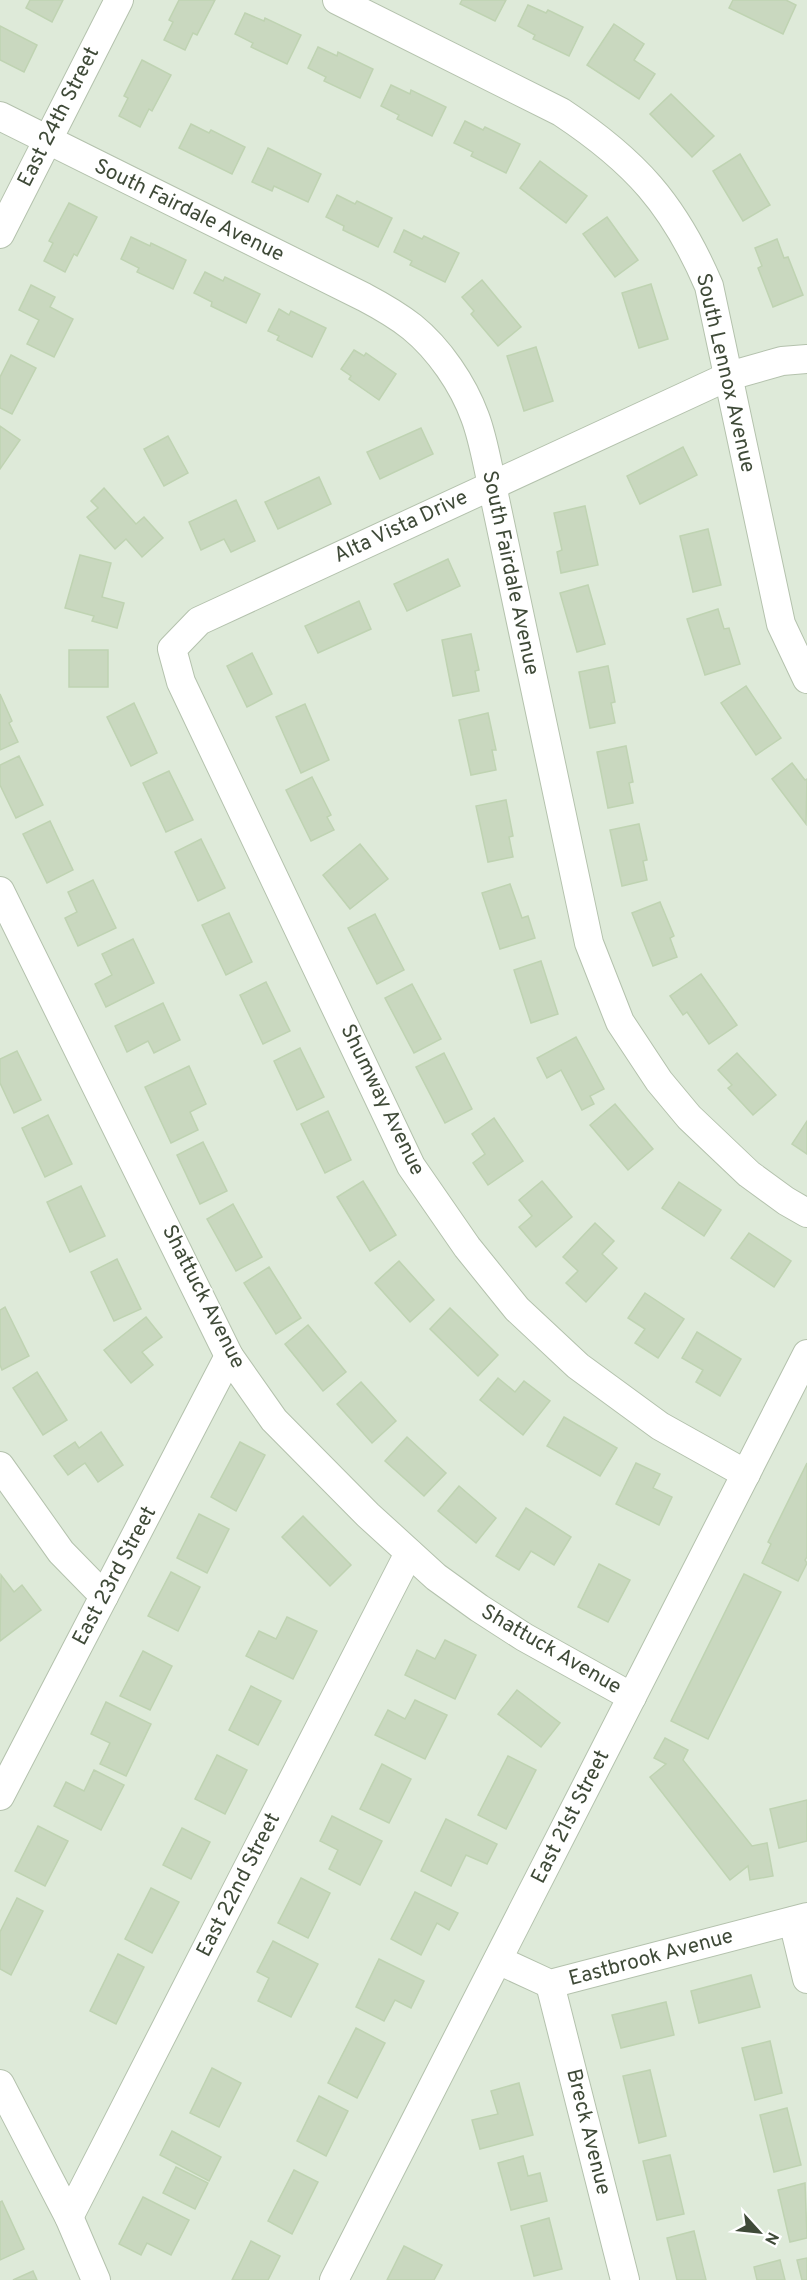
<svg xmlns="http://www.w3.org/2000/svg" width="807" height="2280" font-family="Overpass,sans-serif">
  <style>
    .residential { fill: #deead9 }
    .building { fill: #c9d8bf; stroke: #bfd3b2; stroke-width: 1.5 }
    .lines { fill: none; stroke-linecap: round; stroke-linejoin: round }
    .minor-casing { stroke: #b4c2ad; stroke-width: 30 }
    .minor { stroke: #fff; stroke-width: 28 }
    .labels { text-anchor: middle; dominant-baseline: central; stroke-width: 4.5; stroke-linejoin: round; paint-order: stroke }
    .street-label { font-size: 21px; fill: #3f4a38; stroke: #fff }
  </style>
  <rect width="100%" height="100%" fill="#eef6eb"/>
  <rect class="residential" x="0" y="0" width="807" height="2280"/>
  <g class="building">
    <path d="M30 0H63L52 22 26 8Z"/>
    <path d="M179 0H215L197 35 193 33 185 50 164 40 173 22 169 20Z"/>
    <path d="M462 0H506L495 21 460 4Z"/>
    <path d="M733 0H786L796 5 783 34 729 8Z"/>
    <path d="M528 5 546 13 548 10 583 27 569 56 533 39 535 35 518 26Z"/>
    <path d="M245 13 264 21 265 18 301 35 287 64 251 47 253 43 235 34Z"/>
    <path d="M614 24 644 44 634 60 655 74 639 99 587 65Z"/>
    <path d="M0 26 37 45 24 72 0 60Z"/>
    <path d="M318 47 337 56 338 52 373 69 360 98 324 81 326 77 308 68Z"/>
    <path d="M142 60 171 75 152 111 149 109 140 127 119 116 128 98 124 96Z"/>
    <path d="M391 85 410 94 411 90 446 107 432 136 397 119 399 115 381 106Z"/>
    <path d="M671 94 714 136 692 157 650 114Z"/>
    <path d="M465 121 483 130 485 127 520 144 506 173 471 156 473 152 454 143Z"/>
    <path d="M191 124 209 133 211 130 245 147 232 174 179 148Z"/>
    <path d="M268 148 321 174 308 202 274 186 272 191 252 182Z"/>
    <path d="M740 154 770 205 743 221 713 171Z"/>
    <path d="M540 161 587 196 566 223 520 188Z"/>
    <path d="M337 195 355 204 357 201 392 218 378 247 343 230 344 226 326 217Z"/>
    <path d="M69 203 97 217 77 256 74 254 65 272 44 261 53 243 49 241Z"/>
    <path d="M607 217 638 260 615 277 583 234Z"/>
    <path d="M404 230 422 239 424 236 459 253 445 282 410 265 412 261 394 252Z"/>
    <path d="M131 237 150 246 151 243 186 260 173 289 137 272 139 268 121 259Z"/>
    <path d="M777 239 784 258 788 257 803 295 773 307 758 268 762 266 755 248Z"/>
    <path d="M205 272 223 281 225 277 260 294 246 323 211 306 212 302 194 293Z"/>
    <path d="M482 280 521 327 498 346 471 314 474 311 462 297Z"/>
    <path d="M651 284 668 339 639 348 622 293Z"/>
    <path d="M31 285 55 297 50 307 73 319 54 357 27 344 39 320 19 310Z"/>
    <path d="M279 309 289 315 291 311 326 328 312 357 277 340 279 336 268 331Z"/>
    <path d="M536 347 553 401 524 411 507 356Z"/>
    <path d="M354 350 364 356 366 353 396 374 379 400 349 379 351 376 341 369Z"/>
    <path d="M11 355 36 368 12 414 0 408V377Z"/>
    <path d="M0 426 20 440 0 469Z"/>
    <path d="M421 428 433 454 380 479 367 452Z"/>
    <path d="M168 436 188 473 164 486 144 449Z"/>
    <path d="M683 447 697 475 640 504 627 476Z"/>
    <path d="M319 477 331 504 278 529 265 502Z"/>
    <path d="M104 488 136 524 144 517 163 538 142 557 126 539 115 549 87 517 98 508 91 501Z"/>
    <path d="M236 500 255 541 231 552 224 539 201 550 189 522Z"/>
    <path d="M585 506 598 565 561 573 557 552 562 550 554 513Z"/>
    <path d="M708 529 721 585 693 592 680 536Z"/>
    <path d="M80 555 111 563 102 597 124 603 117 628 92 621 94 616 65 608Z"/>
    <path d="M448 559 460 586 407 611 394 584Z"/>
    <path d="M588 585 605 644 577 652 560 593Z"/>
    <path d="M359 601 371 629 318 653 305 626Z"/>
    <path d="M718 609 724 629 729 628 740 664 705 675 687 619Z"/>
    <path d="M471 634 479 670 475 671 479 691 453 696 442 640Z"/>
    <rect x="69" y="650" width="39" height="37"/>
    <path d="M252 653 272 694 247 707 227 666Z"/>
    <path d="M608 666 615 702 611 703 615 723 590 728 579 672Z"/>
    <path d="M746 686 781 738 756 755 721 703Z"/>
    <path d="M0 694 12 721 9 723 18 742 0 750Z"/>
    <path d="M134 703 157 753 131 766 107 717Z"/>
    <path d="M305 704 329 760 301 773 276 717Z"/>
    <path d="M488 713 496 750H492L496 770 471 775 459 720Z"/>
    <path d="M626 746 633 782 629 783 633 803 608 808 597 752Z"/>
    <path d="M19 756 43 805 16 818 0 785V765Z"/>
    <path d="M792 763 805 780 807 779 806 824 772 779Z"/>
    <path d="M169 771 193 820 166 832 143 783Z"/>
    <path d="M312 777 331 815 327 817 334 830 311 841 286 790Z"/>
    <path d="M506 800 513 836 509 837 513 857 488 862 476 806Z"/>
    <path d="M50 821 73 870 47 883 23 834Z"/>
    <path d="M639 824 647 860 643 861 647 880 622 886 610 830Z"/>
    <path d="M201 839 225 888 198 901 175 852Z"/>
    <path d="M360 844 388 879 350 909 323 875Z"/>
    <path d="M93 880 116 928 78 946 65 918 77 912 68 892Z"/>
    <path d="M510 884 522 918 528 916 535 938 500 949 482 893Z"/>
    <path d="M660 902 674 936 670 938 677 957 653 966 632 913Z"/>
    <path d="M229 913 252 962 226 975 202 925Z"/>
    <path d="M375 914 404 970 377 984 348 928Z"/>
    <path d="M133 939 154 983 106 1007 95 984 112 975 102 954Z"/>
    <path d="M541 961 558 1014 531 1023 514 970Z"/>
    <path d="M701 974 737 1025 709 1044 687 1012 683 1015 670 996Z"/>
    <path d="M266 982 290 1031 263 1044 240 995Z"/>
    <path d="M412 984 441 1039 414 1053 385 998Z"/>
    <path d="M163 1003 180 1040 154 1053 148 1041 127 1052 115 1026Z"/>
    <path d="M576 1037 604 1089 590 1096 594 1104 582 1110 561 1070 547 1078 537 1058Z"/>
    <path d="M300 1048 324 1097 297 1110 274 1061Z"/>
    <path d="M17 1051 41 1100 14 1113 0 1083V1059Z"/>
    <path d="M444 1053 472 1109 445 1123 416 1067Z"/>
    <path d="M737 1053 776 1095 753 1115 728 1088 732 1085 718 1070Z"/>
    <path d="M189 1066 206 1104 190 1112 198 1130 171 1143 145 1087Z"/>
    <path d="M615 1104 653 1149 628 1170 590 1125Z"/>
    <path d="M328 1111 351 1160 325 1173 301 1124Z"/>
    <path d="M48 1115 72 1164 45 1177 22 1128Z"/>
    <path d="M494 1118 523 1161 488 1185 473 1163 485 1154 472 1134Z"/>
    <path d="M807 1121V1154L792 1144Z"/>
    <path d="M203 1142 227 1191 200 1204 177 1155Z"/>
    <path d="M363 1181 396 1235 370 1251 337 1197Z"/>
    <path d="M542 1181 572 1217 536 1247 519 1227 532 1216 519 1200Z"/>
    <path d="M679 1182 721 1210 704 1236 662 1208Z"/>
    <path d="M81 1186 105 1236 70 1252 47 1202Z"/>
    <path d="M233 1204 262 1257 236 1271 207 1219Z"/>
    <path d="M595 1223 614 1241 602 1254 617 1268 586 1302 566 1283 578 1271 563 1257Z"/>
    <path d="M749 1233 791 1261 774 1287 731 1258Z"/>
    <path d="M117 1259 141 1309 114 1321 91 1272Z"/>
    <path d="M399 1261 434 1300 410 1322 375 1283Z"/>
    <path d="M269 1267 301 1318 276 1334 244 1283Z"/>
    <path d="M645 1293 684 1319 658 1358 635 1343 645 1329 628 1318Z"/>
    <path d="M5 1307 29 1356 2 1370 0 1365V1310Z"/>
    <path d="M450 1308 498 1355 478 1376 430 1329Z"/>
    <path d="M146 1317 162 1337 142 1352 153 1365 131 1383 104 1350Z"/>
    <path d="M308 1325 346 1372 323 1391 285 1344Z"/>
    <path d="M697 1332 741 1359 720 1396 696 1382 703 1370 682 1358Z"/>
    <path d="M37 1372 67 1420 43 1435 13 1388Z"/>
    <path d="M498 1378 515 1392 524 1381 550 1401 523 1435 480 1400Z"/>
    <path d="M361 1382 396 1421 372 1443 337 1404Z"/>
    <path d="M564 1417 617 1448 600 1476 547 1446Z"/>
    <path d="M101 1432 123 1465 98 1482 85 1463 68 1475 54 1456 75 1442 79 1448Z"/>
    <path d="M407 1437 446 1473 424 1496 385 1461Z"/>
    <path d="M240 1442 265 1455 236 1511 211 1497Z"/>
    <path d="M636 1463 660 1474 653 1488 672 1497 659 1525 616 1504Z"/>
    <path d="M807 1463V1557L805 1560 807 1563 798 1581 762 1563 771 1544 768 1542Z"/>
    <path d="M459 1486 496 1518 476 1543 438 1511Z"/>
    <path d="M526 1508 571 1537 554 1565 531 1551 519 1570 496 1556Z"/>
    <path d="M199 1514 229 1529 207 1573 177 1558Z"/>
    <path d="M303 1516 351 1565 330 1586 282 1537Z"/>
    <path d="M599 1564 630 1580 608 1622 578 1607Z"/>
    <path d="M171 1572 200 1587 178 1631 148 1616Z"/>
    <path d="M744 1574 781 1592 708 1739 671 1721Z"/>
    <path d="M1 1575 14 1592 22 1585 41 1610 0 1641Z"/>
    <path d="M287 1617 317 1631 293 1679 246 1656 259 1631 276 1639Z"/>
    <path d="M445 1640 476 1655 455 1699 405 1675 417 1650 435 1659Z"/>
    <path d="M143 1651 172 1666 150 1710 120 1696Z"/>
    <path d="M251 1686 281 1701 258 1745 229 1730Z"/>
    <path d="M517 1690 560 1723 541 1747 498 1714Z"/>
    <path d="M415 1700 447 1715 425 1759 375 1735 388 1710 405 1719Z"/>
    <path d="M106 1702 151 1724 126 1776 100 1764 110 1743 91 1734Z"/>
    <path d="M665 1738 688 1750 683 1760 752 1846 767 1843 773 1876 750 1880 748 1866 730 1880 650 1777 666 1764 654 1758Z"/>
    <path d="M217 1755 247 1770 225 1814 195 1799Z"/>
    <path d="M508 1756 536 1770 506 1829 478 1815Z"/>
    <path d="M382 1764 411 1779 389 1823 360 1809Z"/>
    <path d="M94 1770 124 1785 101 1830 54 1806 66 1782 84 1791Z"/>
    <path d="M807 1800V1841L779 1848 770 1809Z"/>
    <path d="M332 1816 382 1841 360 1885 329 1869 338 1850 320 1841Z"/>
    <path d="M446 1819 497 1844 487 1864 466 1855 451 1886 421 1871Z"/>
    <path d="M38 1826 68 1841 45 1886 15 1871Z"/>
    <path d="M182 1828 210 1842 191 1879 163 1865Z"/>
    <path d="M301 1878 330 1893 308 1938 278 1923Z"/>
    <path d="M151 1888 179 1902 152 1953 125 1939Z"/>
    <path d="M415 1892 458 1913 449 1930 437 1923 421 1955 391 1939Z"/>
    <path d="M17 1898 43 1911 11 1975 0 1969V1932Z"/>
    <path d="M273 1941 318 1964 291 2017 258 2001 269 1978 257 1972Z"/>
    <path d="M118 1954 144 1967 116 2024 90 2011Z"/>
    <path d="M379 1959 424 1981 411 2008 395 2000 384 2021 356 2007Z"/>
    <path d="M751 1975 760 2007 699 2023 691 1991Z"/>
    <path d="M666 2002 674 2035 621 2048 612 2015Z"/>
    <path d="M356 2028 385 2043 357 2098 328 2083Z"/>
    <path d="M770 2041 782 2093 755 2100 742 2048Z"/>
    <path d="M212 2068 241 2083 219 2127 190 2113Z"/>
    <path d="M650 2070 666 2136 639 2143 623 2076Z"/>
    <path d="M519 2083 533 2135 480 2149 472 2120 498 2114 491 2091Z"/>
    <path d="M319 2096 348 2111 326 2156 297 2141Z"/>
    <path d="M787 2108 801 2165 774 2172 760 2115Z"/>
    <path d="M172 2131 221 2157 209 2181 160 2155Z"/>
    <path d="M670 2155 684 2214 657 2220 643 2161Z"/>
    <path d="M523 2156 528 2176 540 2173 547 2201 511 2210 498 2163Z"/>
    <path d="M176 2167 208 2183 195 2209 163 2193Z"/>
    <path d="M294 2170 318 2182 292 2234 268 2221Z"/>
    <path d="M805 2183 807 2238 790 2242 778 2190Z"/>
    <path d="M143 2197 189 2220 171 2255 147 2243 141 2255 119 2244Z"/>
    <path d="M2 2201 24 2249 0 2260V2202Z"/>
    <path d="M549 2218 562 2269 534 2276 521 2226Z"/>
    <path d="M694 2231 706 2280H677L667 2238Z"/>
    <path d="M251 2241 280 2256 268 2280H232Z"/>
    <path d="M404 2246 442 2265 434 2280H387Z"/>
    <path d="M807 2258V2280H802L797 2260Z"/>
    <path d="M780 2260 785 2280H757L754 2267Z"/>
    <path d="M33 2271 37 2280H13Z"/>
  </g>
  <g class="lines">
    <g class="minor-casing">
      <g id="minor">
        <path d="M337 0 561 112C635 161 674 204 709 286L781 624 807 679"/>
        <path d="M0 116 364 297C381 306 397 315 412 327 439 349 463 384 475 417 483 438 487 463 492 485L589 943 620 1022 659 1081 689 1117 749 1174 786 1201 807 1213"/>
        <path d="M0 234 119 0"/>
        <path d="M0 891 229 1356 274 1420 368 1515 436 1577 479 1608 524 1637 632 1697"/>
        <path d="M0 1466 61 1552 104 1596"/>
        <path d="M746 1474 660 1426 578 1366 517 1309 467 1247 411 1166 181 682 172 649 199 621 729 376 782 361 807 359"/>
        <path d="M0 1796 229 1356"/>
        <path d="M793 1921 807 1979"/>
        <path d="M498 1960 550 1984 807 1917"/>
        <path d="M550 1984 625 2280"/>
        <path d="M0 2084 69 2217 96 2280"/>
        <path d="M69 2217 409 1553"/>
        <path d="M334 2280 807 1354"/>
      </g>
    </g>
    <use href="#minor" class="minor"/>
  </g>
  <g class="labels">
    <g class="street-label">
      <text transform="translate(59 117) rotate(-63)">East 24th Street</text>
      <text transform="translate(189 211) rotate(26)">South Fairdale Avenue</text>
      <text transform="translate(725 373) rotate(77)">South Lennox Avenue</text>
      <text transform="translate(401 527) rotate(-25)">Alta Vista Drive</text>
      <text transform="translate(510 573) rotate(78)">South Fairdale Avenue</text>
      <text transform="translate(382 1100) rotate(64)">Shumway Avenue</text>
      <text transform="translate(203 1297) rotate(63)">Shattuck Avenue</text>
      <text transform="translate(115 1576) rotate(-62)">East 23rd Street</text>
      <text transform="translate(551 1650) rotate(30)">Shattuck Avenue</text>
      <text transform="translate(571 1817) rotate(-63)">East 21st Street</text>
      <text transform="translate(239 1885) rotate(-63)">East 22nd Street</text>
      <text transform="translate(651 1958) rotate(-15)">Eastbrook Avenue</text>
      <text transform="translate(588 2132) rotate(76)">Breck Avenue</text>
    </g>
  </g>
  <g transform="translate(759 2232) rotate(117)" stroke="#ffffff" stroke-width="4.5" paint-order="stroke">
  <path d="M0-4.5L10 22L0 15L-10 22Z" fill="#3f4a38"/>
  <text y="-9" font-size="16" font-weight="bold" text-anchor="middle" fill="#3f4a38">N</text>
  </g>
</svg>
